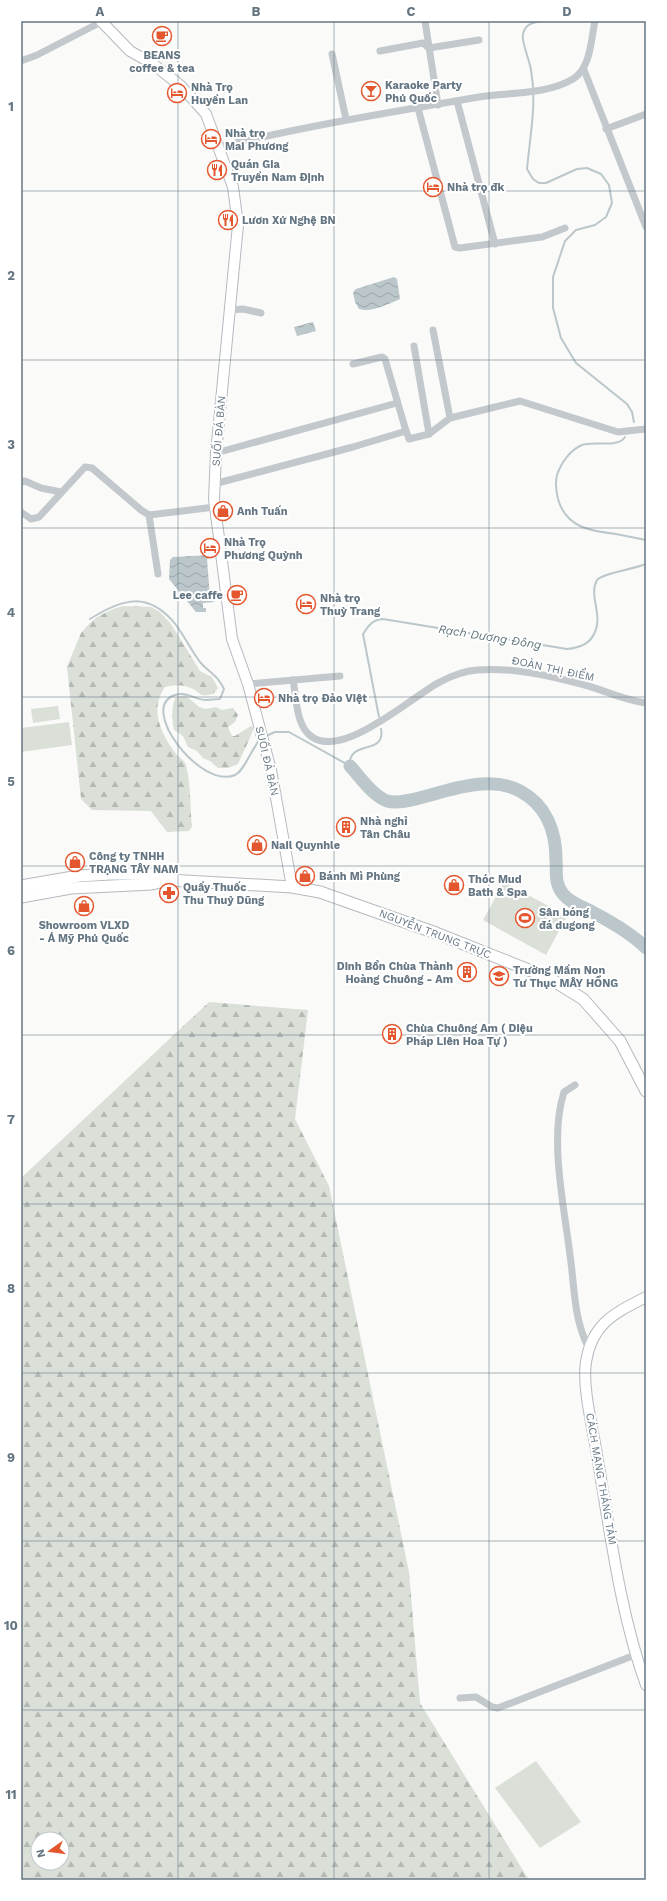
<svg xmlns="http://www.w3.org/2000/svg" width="667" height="1901" font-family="'Work Sans',sans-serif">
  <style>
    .grass { fill: #dadfd7 }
    .forest { fill: url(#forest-firs); fill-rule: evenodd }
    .water { fill: url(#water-waves) }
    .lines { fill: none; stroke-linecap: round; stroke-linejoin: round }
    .stream { stroke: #bbc7cb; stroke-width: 2 }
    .river { stroke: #bbc7cb; stroke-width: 13 }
    .secondary-casing { stroke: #b3babf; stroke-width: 12 }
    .primary-casing { stroke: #b5babe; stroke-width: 13 }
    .street { stroke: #c3c8cc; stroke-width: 7 }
    .secondary { stroke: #fff; stroke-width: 10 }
    .primary { stroke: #fff; stroke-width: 11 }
    .grid { fill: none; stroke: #657683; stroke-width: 1; stroke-opacity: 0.55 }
    .labels { text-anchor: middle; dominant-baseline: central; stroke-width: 4; stroke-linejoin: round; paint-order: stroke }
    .poi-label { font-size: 11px; font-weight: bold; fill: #657683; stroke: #fff; text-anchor: start }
    .street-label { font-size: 11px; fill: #657683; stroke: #fff }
    .water-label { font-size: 12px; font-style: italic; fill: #60757c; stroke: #fff }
    .neatline { fill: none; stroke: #657683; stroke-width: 1.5 }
    .grid-label { font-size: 13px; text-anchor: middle; font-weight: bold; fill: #657683 }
  </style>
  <defs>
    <pattern id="forest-firs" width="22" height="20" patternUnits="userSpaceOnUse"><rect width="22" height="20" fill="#dadfd7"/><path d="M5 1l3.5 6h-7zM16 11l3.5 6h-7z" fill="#b4b9b4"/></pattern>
    <pattern id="water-waves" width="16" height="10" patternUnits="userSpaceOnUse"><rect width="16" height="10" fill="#bbc7cb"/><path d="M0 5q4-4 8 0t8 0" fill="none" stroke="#9ca6aa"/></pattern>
  </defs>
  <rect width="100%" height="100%" fill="#fafaf8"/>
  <g class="grass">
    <path d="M58 706 60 719 33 723 31 709Z"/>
    <path d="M69 722 72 745 21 752V728Z"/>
    <path d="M504 882 567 916 546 955 483 920Z"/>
    <path d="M536 1761 581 1822 540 1848 495 1788Z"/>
  </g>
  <g class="forest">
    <path d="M123 606 151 607 160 612 171 624 200 671 212 677 218 688 214 693C200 699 202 693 191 688 182 684 174 685 165 687 149 710 161 734 176 754 179 757 185 761 186 765 191 785 190 807 192 827L189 831 167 832 151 811 92 810 81 799 67 667 81 633 87 626 97 617 113 609Z"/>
    <path d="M185 695 199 707 206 709 216 707 222 710 233 708 238 715 235 722 228 727 232 736H235L251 726 254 728C249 741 243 752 238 764L228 768H218L210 761 203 758 197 751 188 747 183 736 174 730C172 722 171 705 176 697Z"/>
    <path d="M209 1002 308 1010 295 1119 329 1186 409 1572 420 1703 529 1880H21V1178ZM38 1839H62V1863H38Z"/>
  </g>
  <g class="water">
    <path d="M394 277 397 279 400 299C388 304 372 313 359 309L355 302 353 292 356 289Z"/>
    <path d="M313 322 316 331 297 336 294 327Z"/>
    <path d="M211 555V558L207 559 210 597H212L214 602 203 603V608H206V612H196L169 579 170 560 173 557Z"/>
  </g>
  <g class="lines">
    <g class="stream">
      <path d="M541 21C532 23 525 24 523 34 521 42 530 61 531 70 537 103 530 136 527 169L533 179 539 183H546L577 169 587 168 601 174 609 185 612 203 606 217 595 225 576 230 565 241 553 277V308L561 338 576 363 627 404 632 412 634 422"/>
      <path d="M625 437C617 449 594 440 582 445 570 450 561 463 557 475 555 483 556 491 558 499 566 528 591 531 616 534 626 536 636 538 646 540"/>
      <path d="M90 619C123 598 149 591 176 625 185 637 191 650 200 662 209 673 217 674 224 689L220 699C215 699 210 700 205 700 194 699 186 691 175 695 137 707 201 790 235 775 244 771 251 750 259 741"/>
      <path d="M379 717 363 634C369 625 372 620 383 619L567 649C578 648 589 645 594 634 604 615 588 596 597 580 602 573 635 569 646 564"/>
      <path d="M266 736 275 732H289L350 766"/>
      <path d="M350 766C347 739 386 756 381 729"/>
    </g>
    <path class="river" d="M350 766C360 777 373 796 387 801 398 804 412 800 423 797 453 789 491 775 520 791 546 805 556 831 556 859 557 872 554 883 563 894 571 904 585 907 596 914 613 923 632 934 646 948"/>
    <g class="secondary-casing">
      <g id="secondary">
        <path d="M101 21 130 51 153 64 181 86 206 114 233 187 238 225 216 453 214 499 232 639 248 684 271 770 292 887"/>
        <path d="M646 1297C615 1313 592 1323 586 1362 582 1387 593 1429 597 1455 610 1531 620 1613 646 1685"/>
      </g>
    </g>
    <g class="primary-casing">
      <g id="primary">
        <path d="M21 886 79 876 110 874H155L168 880"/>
        <path d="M21 897 71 888 152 884 168 880 292 887 320 892 436 933 549 978 583 999 620 1041 646 1091"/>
      </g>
    </g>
    <g class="street">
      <path d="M425 21 438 105"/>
      <path d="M380 51 423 43 429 48 479 40"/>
      <path d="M332 54 346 119"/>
      <path d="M21 61 37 55 101 22"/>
      <path d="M584 70 646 227"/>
      <path d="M457 101 495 244"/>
      <path d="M418 108 455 247 460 248 542 237 565 228"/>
      <path d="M606 129 646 114"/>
      <path d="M219 147C305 126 392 112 479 97 509 92 546 95 573 79 591 68 591 39 595 21"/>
      <path d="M230 310 243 309 261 313"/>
      <path d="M433 330 450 418"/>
      <path d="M414 346 429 434"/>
      <path d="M353 364 382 357 385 359 406 431"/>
      <path d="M216 453 397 403"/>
      <path d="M21 482 25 481 41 488 61 492"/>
      <path d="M214 484 353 447 406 431 409 439 429 434 450 418 520 401 618 432 646 429"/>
      <path d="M21 512 31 519 39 517 85 467 92 468 141 510 149 515 215 507"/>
      <path d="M149 515 158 574"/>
      <path d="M293 680C296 695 296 717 305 730 333 770 413 695 440 682 451 676 465 671 477 670 513 667 551 676 585 685 606 691 624 700 646 703"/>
      <path d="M248 684 340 676"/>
      <path d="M575 1085 564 1092C549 1138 564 1206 570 1255 575 1289 573 1317 589 1349"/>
      <path d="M460 1698 476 1697 492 1707 498 1708 635 1655"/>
    </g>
    <use href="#secondary" class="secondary"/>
    <use href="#primary" class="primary"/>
  </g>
  <path class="grid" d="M178 21V1880M334 21V1880M489 21V1880M21 191H646M21 360H646M21 528H646M21 697H646M21 866H646M21 1035H646M21 1204H646M21 1373H646M21 1541H646M21 1710H646"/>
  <defs>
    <g id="cafe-ring" transform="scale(1)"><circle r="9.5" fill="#fff" stroke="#e4572e" stroke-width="1.5"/><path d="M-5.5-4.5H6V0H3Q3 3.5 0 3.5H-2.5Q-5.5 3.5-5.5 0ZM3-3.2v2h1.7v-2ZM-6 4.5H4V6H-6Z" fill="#e4572e"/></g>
    <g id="bar-ring" transform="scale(1)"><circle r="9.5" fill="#fff" stroke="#e4572e" stroke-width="1.5"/><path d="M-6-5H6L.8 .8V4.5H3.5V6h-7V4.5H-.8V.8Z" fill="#e4572e"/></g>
    <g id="hotel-ring" transform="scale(1)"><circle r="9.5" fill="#fff" stroke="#e4572e" stroke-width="1.5"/><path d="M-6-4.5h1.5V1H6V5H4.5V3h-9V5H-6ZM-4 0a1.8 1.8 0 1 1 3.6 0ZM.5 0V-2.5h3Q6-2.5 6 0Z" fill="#e4572e"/></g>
    <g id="restaurant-ring" transform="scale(1)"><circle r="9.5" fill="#fff" stroke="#e4572e" stroke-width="1.5"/><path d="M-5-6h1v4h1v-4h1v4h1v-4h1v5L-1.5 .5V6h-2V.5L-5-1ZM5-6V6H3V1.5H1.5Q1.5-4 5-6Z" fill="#e4572e"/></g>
    <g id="shop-ring" transform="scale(1)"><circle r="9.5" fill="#fff" stroke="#e4572e" stroke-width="1.5"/><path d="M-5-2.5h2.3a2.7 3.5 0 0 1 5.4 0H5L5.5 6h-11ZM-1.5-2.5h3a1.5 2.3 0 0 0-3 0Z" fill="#e4572e"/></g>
    <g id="building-ring" transform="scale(1)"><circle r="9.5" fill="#fff" stroke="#e4572e" stroke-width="1.5"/><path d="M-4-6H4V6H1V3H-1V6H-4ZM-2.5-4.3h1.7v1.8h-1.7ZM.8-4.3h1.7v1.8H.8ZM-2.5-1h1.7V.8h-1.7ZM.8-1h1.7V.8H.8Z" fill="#e4572e"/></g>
    <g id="pharmacy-ring" transform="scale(1)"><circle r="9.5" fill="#fff" stroke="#e4572e" stroke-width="1.5"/><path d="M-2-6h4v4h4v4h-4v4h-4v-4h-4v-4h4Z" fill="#e4572e"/></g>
    <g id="stadium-ring" transform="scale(1)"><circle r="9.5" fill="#fff" stroke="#e4572e" stroke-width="1.5"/><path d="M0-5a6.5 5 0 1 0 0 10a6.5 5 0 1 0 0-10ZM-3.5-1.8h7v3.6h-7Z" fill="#e4572e"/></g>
    <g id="school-ring" transform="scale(1)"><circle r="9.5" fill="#fff" stroke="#e4572e" stroke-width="1.5"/><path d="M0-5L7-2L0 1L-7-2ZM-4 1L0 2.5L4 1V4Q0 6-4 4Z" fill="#e4572e"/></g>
  </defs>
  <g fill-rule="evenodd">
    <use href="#cafe-ring" x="162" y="36"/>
    <use href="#bar-ring" x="371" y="91"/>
    <use href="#hotel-ring" x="177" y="93"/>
    <use href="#hotel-ring" x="211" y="139"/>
    <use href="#restaurant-ring" x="217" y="170"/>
    <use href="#hotel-ring" x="433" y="187"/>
    <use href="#restaurant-ring" x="228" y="220"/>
    <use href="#shop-ring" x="223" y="511"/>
    <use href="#hotel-ring" x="210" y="548"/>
    <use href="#cafe-ring" x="237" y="595"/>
    <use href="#hotel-ring" x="306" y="604"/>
    <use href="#hotel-ring" x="264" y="698"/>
    <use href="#building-ring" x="346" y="827"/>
    <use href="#shop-ring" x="257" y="845"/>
    <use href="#shop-ring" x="75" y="862"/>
    <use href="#shop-ring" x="305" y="876"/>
    <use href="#shop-ring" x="454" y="885"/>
    <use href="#pharmacy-ring" x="169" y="893"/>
    <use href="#shop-ring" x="84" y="906"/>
    <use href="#stadium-ring" x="525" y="918"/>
    <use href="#building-ring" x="467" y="972"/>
    <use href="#school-ring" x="499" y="976"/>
    <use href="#building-ring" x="392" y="1034"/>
  </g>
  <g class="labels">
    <g class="poi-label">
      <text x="162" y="55" text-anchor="middle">BEANS<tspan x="162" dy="13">coffee &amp; tea</tspan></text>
      <text x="385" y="85">Karaoke Party<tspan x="385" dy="13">Phú Quốc</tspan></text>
      <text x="191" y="87">Nhà Trọ<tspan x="191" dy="13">Huyền Lan</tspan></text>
      <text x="225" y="133">Nhà trọ<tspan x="225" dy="13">Mai Phương</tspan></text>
      <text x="231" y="164">Quán Gia<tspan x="231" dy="13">Truyền Nam Định</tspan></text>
      <text x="447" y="187">Nhà trọ đk</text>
      <text x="242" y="220">Lươn Xứ Nghệ BN</text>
      <text x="237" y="511">Anh Tuấn</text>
      <text x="224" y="542">Nhà Trọ<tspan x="224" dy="13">Phương Quỳnh</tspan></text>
      <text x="223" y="595" text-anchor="end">Lee caffe</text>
      <text x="320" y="598">Nhà trọ<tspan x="320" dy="13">Thuỳ Trang</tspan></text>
      <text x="278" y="698">Nhà trọ Đảo Việt</text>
      <text x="360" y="821">Nhà nghỉ<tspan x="360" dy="13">Tân Châu</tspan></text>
      <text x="271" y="845">Nail Quynhle</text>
      <text x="89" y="856">Công ty TNHH<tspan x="89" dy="13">TRẠNG TÂY NAM</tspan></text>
      <text x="319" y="876">Bánh Mì Phùng</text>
      <text x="468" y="879">Thóc Mud<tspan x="468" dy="13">Bath &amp; Spa</tspan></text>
      <text x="183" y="887">Quầy Thuốc<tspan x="183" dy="13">Thu Thuỷ Dũng</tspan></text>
      <text x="539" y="912">Sân bóng<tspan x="539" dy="13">đá dugong</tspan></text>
      <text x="84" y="925" text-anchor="middle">Showroom VLXD<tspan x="84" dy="13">- Á Mỹ Phú Quốc</tspan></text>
      <text x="453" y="966" text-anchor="end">Dinh Bổn Chùa Thành<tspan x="453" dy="13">Hoàng Chuông - Am</tspan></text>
      <text x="513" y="970">Trường Mầm Non<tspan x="513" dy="13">Tư Thục MÂY HỒNG</tspan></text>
      <text x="406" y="1028">Chùa Chuông Am ( Diệu<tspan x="406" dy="13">Pháp Liên Hoa Tự )</tspan></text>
    </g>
    <g class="street-label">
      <text transform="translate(219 431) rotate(-85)">SUỐI ĐÁ BÀN</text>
      <text transform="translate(553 669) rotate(12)">ĐOÀN THỊ ĐIỂM</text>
      <text transform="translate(267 761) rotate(77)">SUỐI ĐÁ BÀN</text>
      <text transform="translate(435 934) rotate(21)">NGUYỄN TRUNG TRỰC</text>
      <text transform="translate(601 1479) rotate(80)">CÁCH MẠNG THÁNG TÁM</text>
    </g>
    <g class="water-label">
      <text transform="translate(490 637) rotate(9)">Rạch Dương Đông</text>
    </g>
  </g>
  <rect width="667" height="1901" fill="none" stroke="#ffffff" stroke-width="44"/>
  <g transform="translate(50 1851) rotate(256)"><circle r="19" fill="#ffffff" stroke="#c1c8cd"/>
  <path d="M0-3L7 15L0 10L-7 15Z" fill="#e4572e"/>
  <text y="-6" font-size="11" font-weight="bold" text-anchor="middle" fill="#657683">N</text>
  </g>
  <rect x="22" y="22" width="623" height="1857" class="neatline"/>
  <g class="grid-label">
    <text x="100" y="16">A</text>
    <text x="256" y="16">B</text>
    <text x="411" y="16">C</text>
    <text x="567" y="16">D</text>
    <text x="11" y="111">1</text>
    <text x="11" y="280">2</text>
    <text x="11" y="449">3</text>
    <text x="11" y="617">4</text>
    <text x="11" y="786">5</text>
    <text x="11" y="955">6</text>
    <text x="11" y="1124">7</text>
    <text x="11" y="1293">8</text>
    <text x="11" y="1462">9</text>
    <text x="11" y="1630">10</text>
    <text x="11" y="1799">11</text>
  </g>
</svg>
